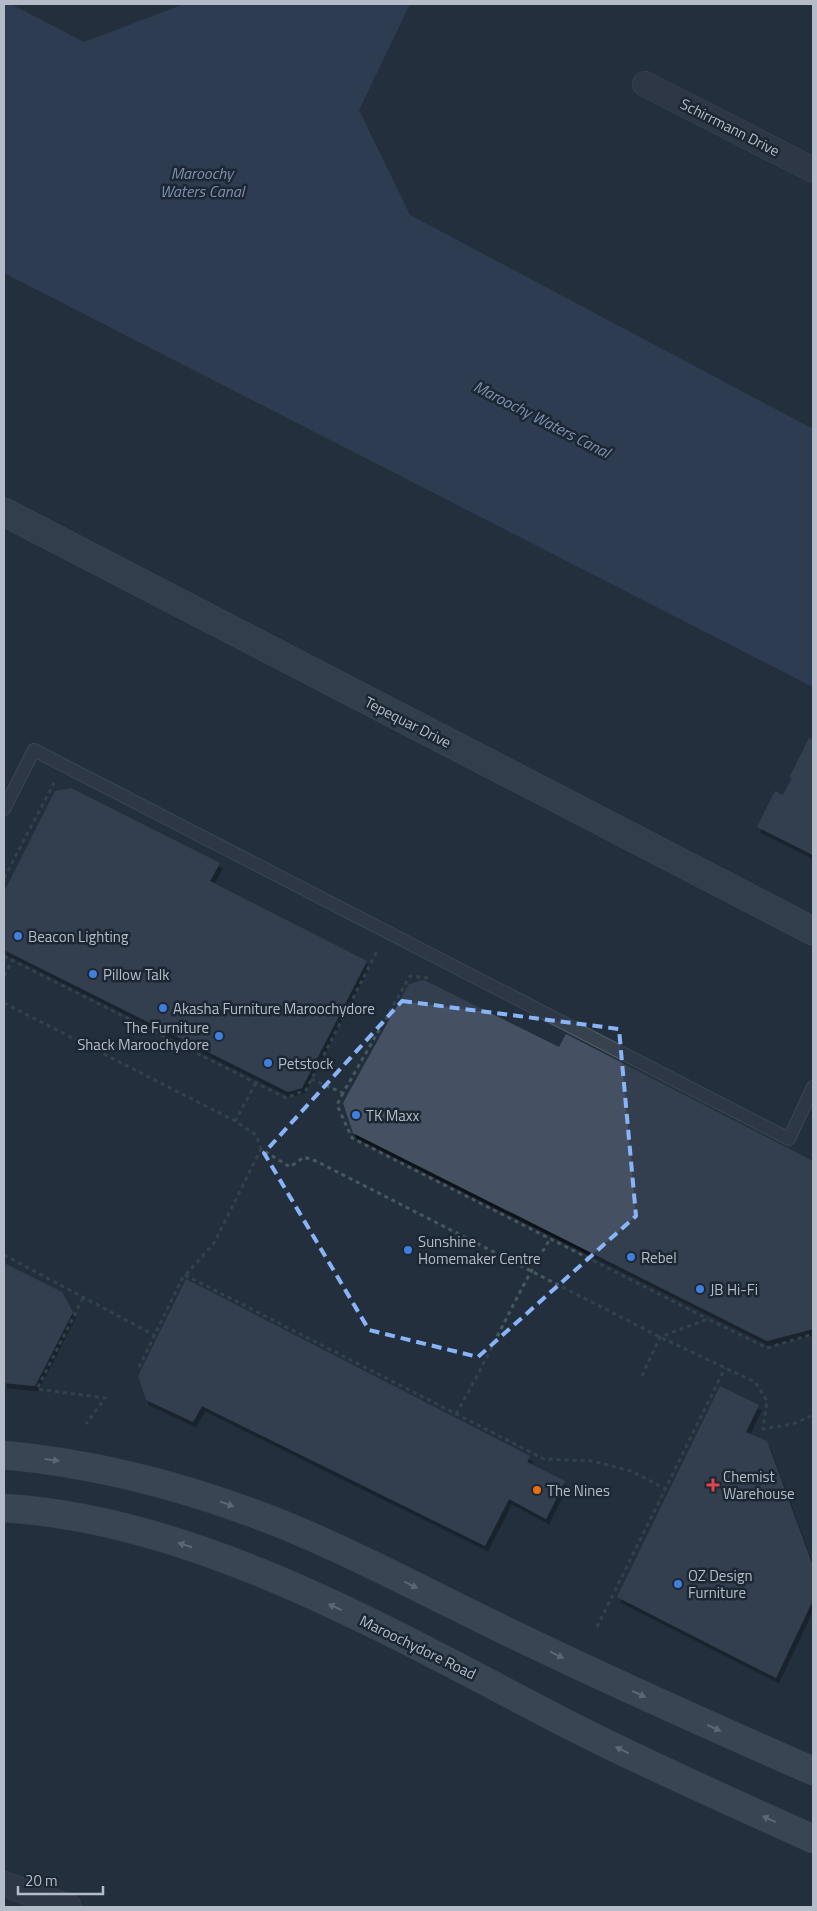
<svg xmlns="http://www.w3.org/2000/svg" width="817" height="1911" font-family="'Titillium Web',sans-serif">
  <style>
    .water { fill: #394c67 }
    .building { fill: #455162; filter: url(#shadow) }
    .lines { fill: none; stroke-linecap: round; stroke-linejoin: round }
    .lane-casing { stroke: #565f6c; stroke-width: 14 }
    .street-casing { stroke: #565f6c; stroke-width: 26 }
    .secondary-casing { stroke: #565f6c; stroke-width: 29 }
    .primary-casing { stroke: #414a57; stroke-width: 29 }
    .path { stroke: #44595c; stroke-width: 3; stroke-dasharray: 4 4; stroke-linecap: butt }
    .lane { stroke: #38414e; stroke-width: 12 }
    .street { stroke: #38414e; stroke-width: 25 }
    .secondary { stroke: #465061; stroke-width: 28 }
    .primary { stroke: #56606e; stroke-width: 28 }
    .oneway { fill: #a1aab7 }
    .marked { fill: none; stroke: #8ab4f8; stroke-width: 4; stroke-dasharray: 10 6; stroke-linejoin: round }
    .shop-dot { fill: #3f7fe0; stroke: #1d2633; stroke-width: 2 }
    .health-dot { fill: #e0444e; stroke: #1d2633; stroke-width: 2 }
    .food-dot { fill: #e8710a; stroke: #1d2633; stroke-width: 2 }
    .labels { text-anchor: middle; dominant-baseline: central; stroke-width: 5; stroke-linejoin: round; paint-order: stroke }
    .street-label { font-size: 15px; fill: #b4bcc9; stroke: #1d2633 }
    .poi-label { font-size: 15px; fill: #b4bcc9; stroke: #1d2633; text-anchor: start }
    .water-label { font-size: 16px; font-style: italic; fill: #7c92b1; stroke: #1d2633 }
  </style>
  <defs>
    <filter id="shadow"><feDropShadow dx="3" dy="5.5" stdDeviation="0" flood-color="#0009"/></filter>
  </defs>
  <rect width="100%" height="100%" fill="#242f3e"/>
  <path class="water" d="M4 4H11L84 42 184 4H410L359 110 410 215 813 429V687L4 273Z"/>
  <g class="building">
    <path d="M809 738 813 740V855L757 827 775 791 783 795 792 778H789Z"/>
    <path d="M71 788 220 863 210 881 367 961 302 1088 288 1092 4 950V892L55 791Z"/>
    <path d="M424 980 559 1047 566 1034 813 1161V1329L767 1341 353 1133 343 1103 409 984Z"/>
    <path d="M4 1263 62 1292 73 1312 35 1386 4 1383Z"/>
    <path d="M186 1279 530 1456 527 1462 565 1481 546 1519 509 1499 485 1546 202 1406 193 1422 146 1400 138 1376Z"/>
    <path d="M720 1386 759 1405 746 1432 767 1441 813 1566V1600L776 1678 617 1597Z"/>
  </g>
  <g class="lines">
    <g class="lane-casing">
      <path id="lane" d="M4 809 34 750 789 1139 813 1087"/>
    </g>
    <g class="street-casing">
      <g id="street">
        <path d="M645 84 813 170"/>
        <path d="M4 1884 69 1907"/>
      </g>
    </g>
    <g class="secondary-casing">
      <path id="secondary" d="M4 512 813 931"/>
    </g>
    <g class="primary-casing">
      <g id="primary">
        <path d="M4 1455C101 1464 194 1489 284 1525 359 1556 432 1595 506 1631 608 1680 710 1726 813 1771"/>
        <path d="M4 1508C204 1520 401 1639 577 1729 654 1768 734 1803 813 1839"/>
      </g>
    </g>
    <g class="path">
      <path d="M4 878 54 783"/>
      <path d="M4 956 286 1098 306 1090 377 951"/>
      <path d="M4 976 12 961"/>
      <path d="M4 1003 235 1121"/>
      <path d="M311 1079 343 1093 410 976 429 978"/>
      <path d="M256 1083 235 1121 256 1135 261 1149"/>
      <path d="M343 1093 337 1105 352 1138 708 1319"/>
      <path d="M4 1255 154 1335"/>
      <path d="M185 1275 544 1459 592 1461 631 1471 666 1489"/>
      <path d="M83 1298 37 1389 105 1398 86 1424"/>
      <path d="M139 1367 182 1279 214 1243 261 1149 290 1167 304 1157 316 1161 660 1337 755 1382 767 1401 763 1429 793 1424 813 1415"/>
      <path d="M642 1376 660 1337 708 1319 767 1348 813 1334"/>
      <path d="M456 1414C489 1357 515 1296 550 1239"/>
      <path d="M597 1627 725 1368"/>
    </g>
    <use href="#lane" class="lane"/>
    <use href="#street" class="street"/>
    <use href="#secondary" class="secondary"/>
    <use href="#primary" class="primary"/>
  </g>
  <defs><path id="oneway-solid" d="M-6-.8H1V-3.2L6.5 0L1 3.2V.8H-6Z" transform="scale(1.25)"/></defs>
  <g class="oneway">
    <use href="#oneway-solid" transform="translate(52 1460) rotate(7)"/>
    <use href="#oneway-solid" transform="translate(227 1504) rotate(20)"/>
    <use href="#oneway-solid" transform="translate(185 1545) rotate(-162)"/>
    <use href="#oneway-solid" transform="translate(411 1585) rotate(26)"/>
    <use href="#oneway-solid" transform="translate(335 1607) rotate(-156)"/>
    <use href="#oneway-solid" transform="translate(557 1655) rotate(26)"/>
    <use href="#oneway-solid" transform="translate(639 1694) rotate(25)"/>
    <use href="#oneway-solid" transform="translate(714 1728) rotate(24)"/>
    <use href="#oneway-solid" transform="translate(622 1750) rotate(-154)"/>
    <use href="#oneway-solid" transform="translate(769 1819) rotate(-156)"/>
  </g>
  <path d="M0 0H817V1911H0ZM402 1001 619 1029 636 1216 478 1357 369 1330 264 1153Z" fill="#242f3e" fill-opacity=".55" fill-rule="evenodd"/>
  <path class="marked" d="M402 1001 619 1029 636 1216 478 1357 369 1330 264 1153Z"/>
  <g class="shop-dot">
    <circle cx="18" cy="936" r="5"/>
    <circle cx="93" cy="974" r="5"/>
    <circle cx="163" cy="1008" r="5"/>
    <circle cx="219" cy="1036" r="5"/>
    <circle cx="268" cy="1063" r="5"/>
    <circle cx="356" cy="1115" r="5"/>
    <circle cx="408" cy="1250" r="5"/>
    <circle cx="631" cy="1257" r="5"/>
    <circle cx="700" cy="1289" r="5"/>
    <circle cx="678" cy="1584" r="5"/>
  </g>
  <path class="health-dot" d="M710.5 1477.5h5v5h5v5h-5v5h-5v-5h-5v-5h5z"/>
  <circle class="food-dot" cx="537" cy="1490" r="5"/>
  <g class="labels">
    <g class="street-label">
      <text transform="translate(730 127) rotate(27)">Schirrmann Drive</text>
      <text transform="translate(408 722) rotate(27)">Tepequar Drive</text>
      <text transform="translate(418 1647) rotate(26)">Maroochydore Road</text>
    </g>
    <g class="poi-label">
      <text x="28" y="936">Beacon Lighting</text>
      <text x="103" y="974">Pillow Talk</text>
      <text x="173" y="1008">Akasha Furniture Maroochydore</text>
      <text x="209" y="1027" text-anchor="end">The Furniture<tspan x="209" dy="17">Shack Maroochydore</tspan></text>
      <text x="278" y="1063">Petstock</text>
      <text x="366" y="1115">TK Maxx</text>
      <text x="418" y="1241">Sunshine<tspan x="418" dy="17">Homemaker Centre</tspan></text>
      <text x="641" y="1257">Rebel</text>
      <text x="710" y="1289">JB Hi-Fi</text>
      <text x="723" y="1476">Chemist<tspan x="723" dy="17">Warehouse</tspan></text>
      <text x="547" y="1490">The Nines</text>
      <text x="688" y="1575">OZ Design<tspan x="688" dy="17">Furniture</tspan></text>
    </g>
    <g class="water-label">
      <text x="202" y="173">Maroochy<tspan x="202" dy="18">Waters Canal</tspan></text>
      <text transform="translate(542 419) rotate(27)">Maroochy Waters Canal</text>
    </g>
  </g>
  <rect width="817" height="1911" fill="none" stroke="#b4bcc9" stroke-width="10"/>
  <path d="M18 1886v8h85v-8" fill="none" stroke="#b4bcc9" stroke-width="2.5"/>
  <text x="25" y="1886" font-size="15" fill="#b4bcc9" stroke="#1d2633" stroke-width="4" paint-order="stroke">20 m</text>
</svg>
